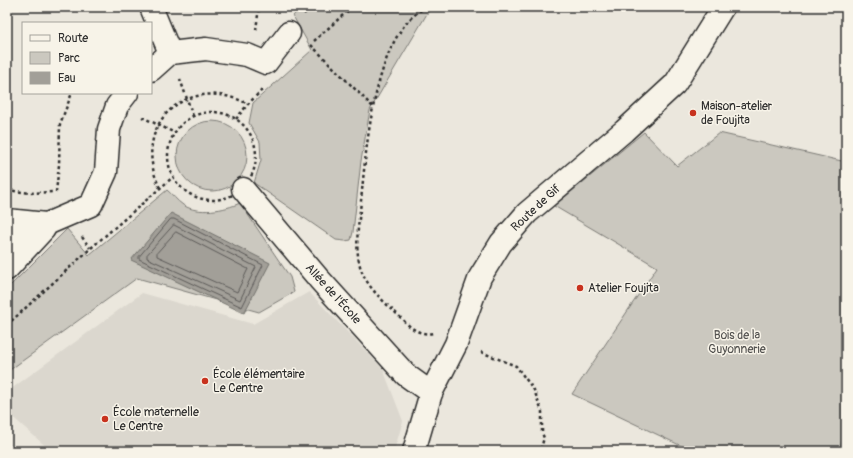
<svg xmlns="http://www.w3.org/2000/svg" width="853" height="458" font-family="Pangolin,sans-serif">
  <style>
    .built { fill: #dbd7ce }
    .green { fill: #cbc8bf; stroke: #7b7a75 }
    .water { fill: #a29f98; stroke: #72716c }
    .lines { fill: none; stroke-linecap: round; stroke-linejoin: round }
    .shore { stroke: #5b5957; stroke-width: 1 }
    .minor-casing { stroke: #2b2b2b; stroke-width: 25 }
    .path { stroke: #2b2b2b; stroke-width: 2.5; stroke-dasharray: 3 3; stroke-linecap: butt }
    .minor { stroke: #f7f3e8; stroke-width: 22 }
    .poi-dot { fill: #c8321e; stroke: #f7f3e8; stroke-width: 1.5 }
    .labels { text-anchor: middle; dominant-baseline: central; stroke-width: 3; stroke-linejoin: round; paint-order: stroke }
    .poi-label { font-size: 12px; fill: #2b2b2b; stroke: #f7f3e8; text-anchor: start }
    .street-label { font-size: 12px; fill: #2b2b2b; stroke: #f7f3e8 }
    .park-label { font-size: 12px; fill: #535250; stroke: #f7f3e8 }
  </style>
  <rect width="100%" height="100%" fill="#ebe7dd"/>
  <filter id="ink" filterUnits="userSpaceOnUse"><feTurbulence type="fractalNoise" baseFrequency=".025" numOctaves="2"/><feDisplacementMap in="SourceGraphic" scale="8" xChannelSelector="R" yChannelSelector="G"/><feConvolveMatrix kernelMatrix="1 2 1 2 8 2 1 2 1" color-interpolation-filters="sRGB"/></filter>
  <g filter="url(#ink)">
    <path class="built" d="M309 292 383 369 403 421 394 451H51L7 412V392L142 293 253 324Z"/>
    <g class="green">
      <path d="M301 7H431L370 110 361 161 353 232 351 240 345 241 336 240 254 183 261 160 260 142 249 123 253 103 312 50 293 16Z"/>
      <circle cx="212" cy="156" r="35"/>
      <path d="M644 132 677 166 719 133 846 162V430L839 451H692L572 394 657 267 554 206Z"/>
      <path d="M167 190C172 194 177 201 183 205 198 215 225 210 240 203L290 277 294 292 259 312 137 278 7 372V289L67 229 89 255Z"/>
    </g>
    <path class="water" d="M171 213 270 263 244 313 131 260Z"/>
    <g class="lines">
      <g class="shore">
        <path d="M171 219H174L263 265 242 307 139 259V257Z"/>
        <path d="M174 225 256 267 240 300 147 258V255Z"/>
        <path d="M176 232 248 269 237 292 157 256V253Z"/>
      </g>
      <g class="minor-casing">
        <g id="minor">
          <path d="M151 7 170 53"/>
          <path d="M151 70 170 53 206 49 247 55 266 63 289 33"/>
          <path d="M243 189 319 279 406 375 431 393"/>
          <path d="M7 220 46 224"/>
          <path d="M7 241 91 205 106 172 109 129 117 106 127 93"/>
          <path d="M7 269 44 229"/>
          <path d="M414 451 431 393 456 344 480 277 501 243 527 213 624 131 675 84 723 7"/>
        </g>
      </g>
      <g class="path">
        <path d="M253 7 259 8"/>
        <path d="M427 7C374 30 366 151 361 201 359 222 355 241 359 262 364 285 381 299 398 315 408 325 417 336 433 333"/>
        <path d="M304 14 310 7"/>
        <path d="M256 30 259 7"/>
        <path d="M314 41 352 7"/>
        <path d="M311 45 373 107"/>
        <path d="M180 79 193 116"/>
        <circle cx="212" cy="156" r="44"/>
        <path d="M142 117 175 133"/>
        <path d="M236 119 248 104 264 88"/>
        <path d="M160 188C129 126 186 72 248 104"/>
        <path d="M7 190 30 193 54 192"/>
        <path d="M56 192 59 165 60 124 72 93"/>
        <path d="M82 237 90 248"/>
        <path d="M7 325 91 248 173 177"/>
        <path d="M481 352 516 366 534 390 542 412V433L544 438 540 451"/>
      </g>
      <use href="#minor" class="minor"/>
    </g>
  </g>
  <g class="poi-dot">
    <circle cx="693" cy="113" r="4"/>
    <circle cx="580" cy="288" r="4"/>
    <circle cx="205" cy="381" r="4"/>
    <circle cx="105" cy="419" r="4"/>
  </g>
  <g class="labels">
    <g class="poi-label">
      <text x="701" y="106">Maison-atelier<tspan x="701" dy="14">de Foujita</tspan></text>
      <text x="588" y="288">Atelier Foujita</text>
      <text x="213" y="374">École élémentaire<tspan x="213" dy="14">Le Centre</tspan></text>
      <text x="113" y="412">École maternelle<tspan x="113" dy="14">Le Centre</tspan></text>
    </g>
    <g class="street-label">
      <text transform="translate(536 208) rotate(-43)">Route de Gif</text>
      <text transform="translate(333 294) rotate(48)">Allée de l'École</text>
    </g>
    <g class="park-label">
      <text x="737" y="335">Bois de la<tspan x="737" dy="14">Guyonnerie</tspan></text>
    </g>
  </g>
  <rect width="853" height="458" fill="none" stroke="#f7f3e8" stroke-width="24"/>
  <rect x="12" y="12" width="829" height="434" fill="none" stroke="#2b2b2b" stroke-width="1.5" filter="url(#ink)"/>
  <rect x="22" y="22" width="130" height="72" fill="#f7f3e8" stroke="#a5a39c"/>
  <rect x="30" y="35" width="20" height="6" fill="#f7f3e8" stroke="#a5a39c"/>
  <text x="58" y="42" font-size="12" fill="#2b2b2b">Route</text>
  <rect x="30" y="52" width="20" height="12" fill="#cbc8bf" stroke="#a5a39c"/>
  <text x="58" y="62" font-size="12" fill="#2b2b2b">Parc</text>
  <rect x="30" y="72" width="20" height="12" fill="#a29f98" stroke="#a5a39c"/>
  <text x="58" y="82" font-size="12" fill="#2b2b2b">Eau</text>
</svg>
